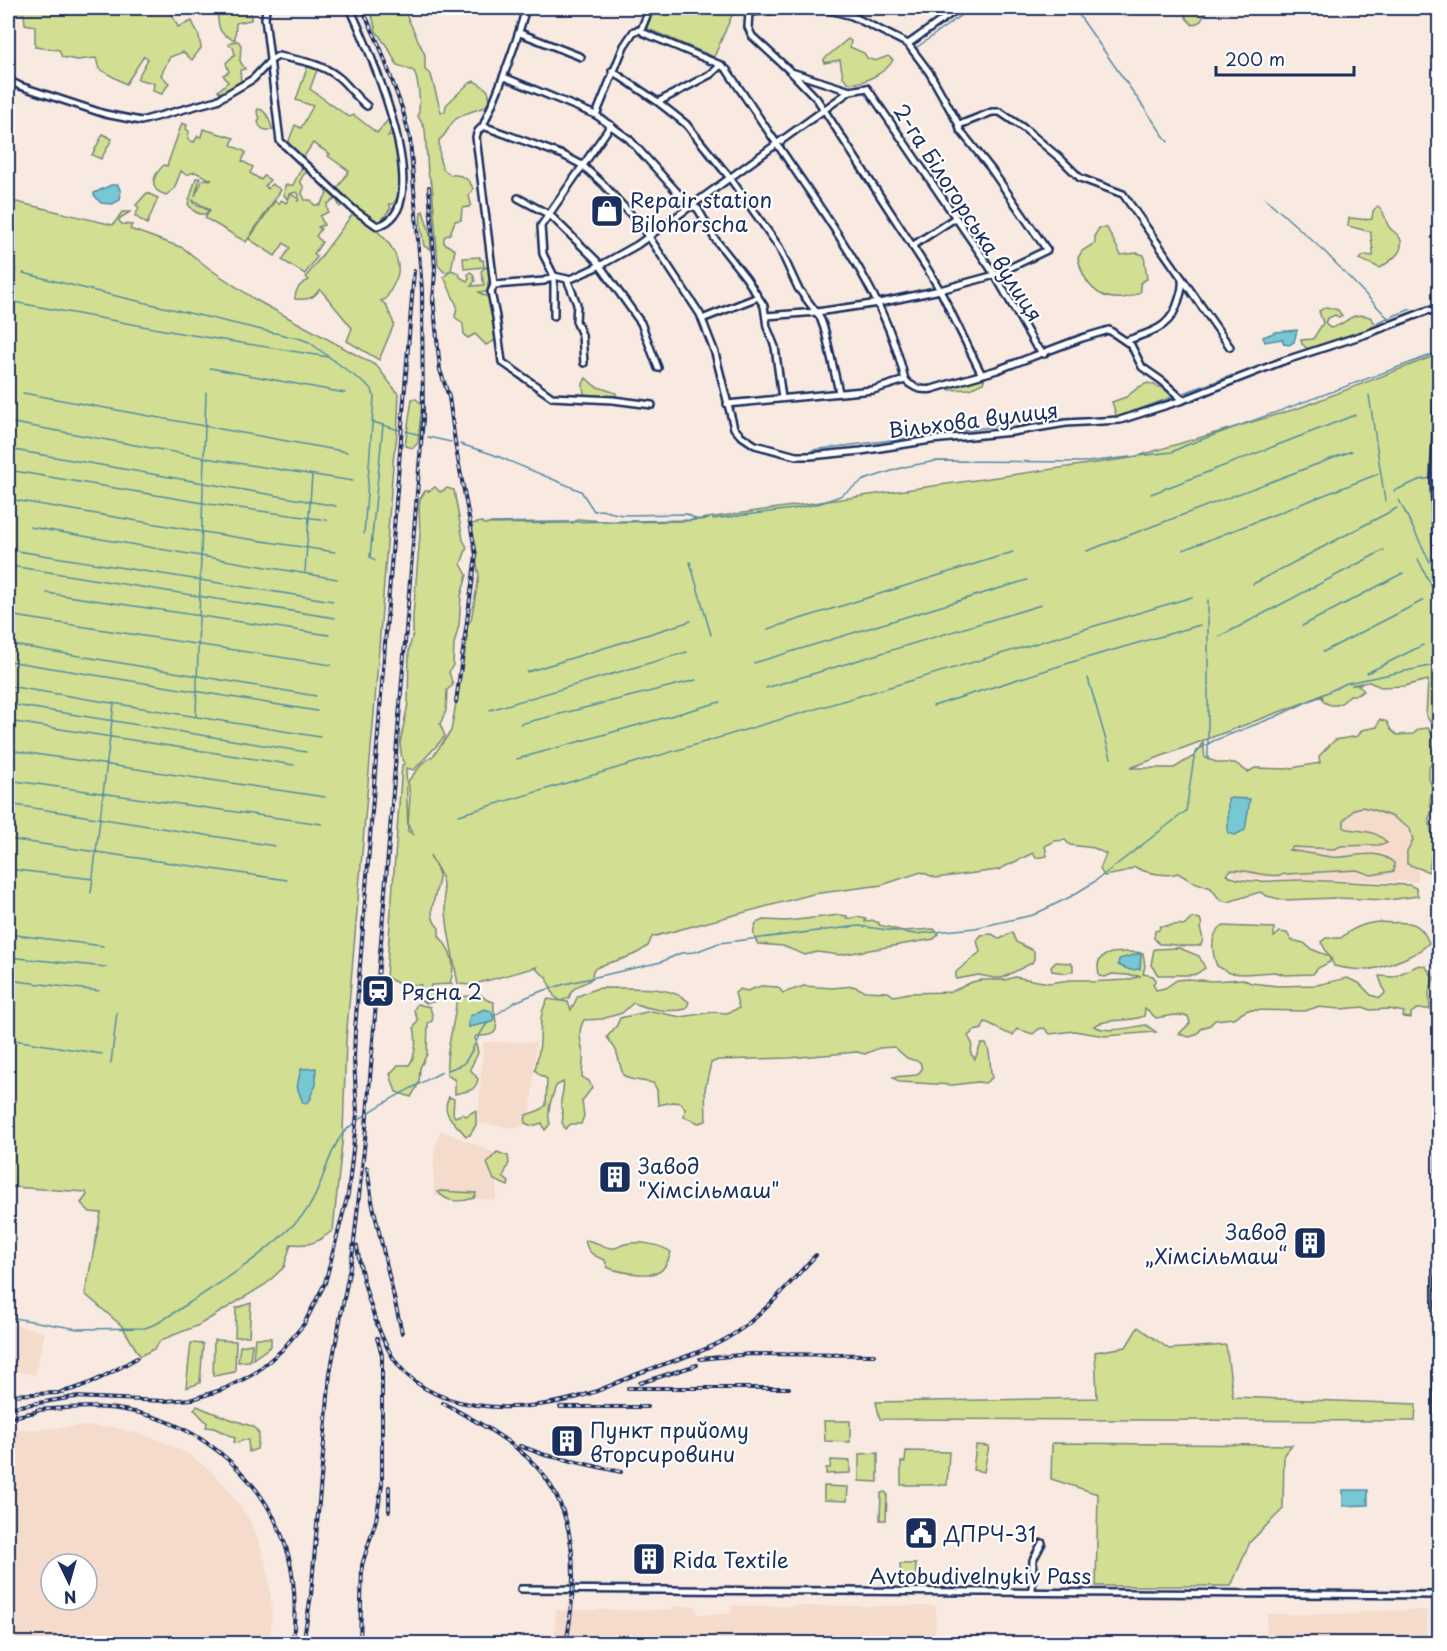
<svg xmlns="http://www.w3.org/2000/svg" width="1447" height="1651" font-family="'Playpen Sans',sans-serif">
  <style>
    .built { fill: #f4dbcc; fill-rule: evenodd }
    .green { fill: #d2df92; stroke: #768778; stroke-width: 1.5 }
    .water { fill: #78c8d3; stroke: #538ba4; stroke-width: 1.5 }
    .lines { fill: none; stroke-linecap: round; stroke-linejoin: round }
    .stream { stroke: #538ba4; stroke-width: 1.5 }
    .street-casing { stroke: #1b2f5e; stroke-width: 10 }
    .street { stroke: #fff; stroke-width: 5 }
    .rail-casing { stroke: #1b2f5e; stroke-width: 4 }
    .rail { stroke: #fff; stroke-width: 1.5; stroke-dasharray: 4.5; stroke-linecap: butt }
    .labels { text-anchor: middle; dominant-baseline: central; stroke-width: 4.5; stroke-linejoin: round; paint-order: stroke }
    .poi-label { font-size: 21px; fill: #1b2f5e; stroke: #fff; text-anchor: start }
    .street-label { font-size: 21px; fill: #1b2f5e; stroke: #fff }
  </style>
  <rect width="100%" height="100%" fill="#f9eae1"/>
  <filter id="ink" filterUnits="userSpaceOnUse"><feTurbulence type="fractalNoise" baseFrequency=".0167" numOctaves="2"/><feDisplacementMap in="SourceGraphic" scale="12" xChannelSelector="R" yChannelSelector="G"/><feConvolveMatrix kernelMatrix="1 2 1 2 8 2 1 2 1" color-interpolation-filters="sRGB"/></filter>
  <g filter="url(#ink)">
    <g class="built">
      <path d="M1230 790 1417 794 1418 882 1233 877Z"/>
      <path d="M483 1042H536L530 1123 515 1128 478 1123Z"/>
      <path d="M440 1130 498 1154 496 1200 434 1196V1153Z"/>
      <path d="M8 1323 45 1332 35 1375 8 1370Z"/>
      <path d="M83 1426 112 1427 155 1438 189 1454 210 1470 225 1485 249 1519 260 1545 267 1569 272 1608 270 1643H8V1431ZM51 1564H87V1600H51Z"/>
      <path d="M673 1606H696L697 1614H731V1606H936L935 1643H554L556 1610H672Z"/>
      <path d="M1427 1610V1643H1267V1614H1359V1611Z"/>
    </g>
    <g class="green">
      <path d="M12 8H169L178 27 192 21 199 36 201 48 192 60 183 52 170 57 161 75 169 83 162 94 153 91 154 83 137 79 148 59 144 56 126 84 99 69 96 58 77 60 62 57 59 50 35 47V26L25 24 24 14 12 15Z"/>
      <path d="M217 8H251V20L236 23 235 40C216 33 219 27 217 8Z"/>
      <path d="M370 8H403L425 55V70L431 75 441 112H445L446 105 468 84 474 81C483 86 493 90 488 102 487 105 485 107 482 108 471 112 466 112 456 119 449 124 447 135 439 140L440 161 443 169 451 175C461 174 470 179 473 189L469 196 471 204 469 207 462 208 461 220 455 221 450 234 444 237V243L455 250 451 270 459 273 460 277 467 281 469 278 468 274 470 272 473 274 475 281 471 286 484 285 481 271 486 267 489 270C491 278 486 284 488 292H478L491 299 496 340 486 345 475 334 468 338 464 335 463 324 455 317 457 306 444 277 450 271 444 272 438 265 432 185 428 173 425 129 418 116C421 104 419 83 414 71L397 65 390 51 376 31Z"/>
      <path d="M656 8H735L714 57 648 29 647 26Z"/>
      <path d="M1177 8H1208L1201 21 1193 25 1187 19 1183 10Z"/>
      <path d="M848 39 851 41 850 47 864 53 867 58 875 61 888 56 893 60C887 72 862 85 849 83L843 77 840 60 824 63V59Z"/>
      <path d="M238 41 241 45 240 61 245 69 240 70 241 82C234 87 226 99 218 91L228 82 223 75 229 72 226 63 235 54 233 47 229 45 231 42Z"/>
      <path d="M308 65 318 67 310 89 349 117 354 115 377 133 388 120 392 129 388 136 393 135C402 153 407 188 393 204H389L391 208 379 223 354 205 337 189 349 171 328 156 330 154 313 143 303 158 288 143 295 125 301 128 313 106 296 100Z"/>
      <path d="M258 109 262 110 267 115 273 130C267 131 259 130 258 121L260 118 257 112Z"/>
      <path d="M182 123 187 125 186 129 189 131 188 140 194 142 198 136 201 137 203 129 234 138 231 145 246 152 242 161 253 167 250 173 261 180 264 176 270 180 265 186 268 189 272 184 281 190 246 242 205 218 210 210 193 200V203L208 210 206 214C197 215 193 211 188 204L196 178H200L195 196 203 179 212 180 195 172 186 175 181 171 174 189 166 195C148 190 152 176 164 165L167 166Z"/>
      <path d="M103 134 112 139 101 159 92 155Z"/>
      <path d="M302 167 311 171 304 174 300 181 304 188 302 193 305 200H311L314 205H320L327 194 325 186 341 198 343 205 340 207 336 199 327 204 328 212 320 216 324 225 318 227 321 229 316 236 322 242 314 254 317 257 305 274 282 260 290 248 284 243 275 256 249 239 275 201 279 204 281 200 286 203 291 194 299 199 297 202 298 201 299 195 297 192 289 194 287 199 284 195 285 185H293Z"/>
      <path d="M147 193 158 198 147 224 135 216 139 208 136 205Z"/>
      <path d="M8 200 113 225 122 212H130L120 218 119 221 122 224 132 225 130 229 183 248 210 269 256 300 377 366 399 395C398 407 398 444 394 452L374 713 346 1040 343 1134 333 1230C317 1243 311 1246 291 1244L284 1267 266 1284 199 1325 161 1340 154 1349 140 1356 122 1326 85 1294 101 1213 90 1212 81 1203 87 1195 86 1192 13 1187 8 1185Z"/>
      <path d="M1378 206C1386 212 1384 220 1389 227 1392 231 1397 233 1400 238 1406 252 1390 261 1380 268L1359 259 1365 255 1373 256C1374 247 1370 241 1371 232L1348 226 1349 218C1357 218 1364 221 1372 219L1373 211Z"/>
      <path d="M423 211 430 234 431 250 424 246C422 235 419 223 421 212Z"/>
      <path d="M354 212C372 226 401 246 398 273 397 281 389 292 386 299L381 301 386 305 394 324 379 360 347 341 352 328 320 289C313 299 308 300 295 299 295 289 300 284 309 280L306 277Z"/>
      <path d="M1099 228H1107L1121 255 1137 253 1144 255 1147 279 1140 283 1141 291C1135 296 1130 297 1123 298 1097 301 1083 282 1078 258L1082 251 1095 243V235Z"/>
      <path d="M480 257V260H483L484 267 464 269 463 258Z"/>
      <path d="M1326 307 1338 310 1342 316 1339 317 1335 315 1328 318 1325 322 1330 328C1348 325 1349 310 1370 317L1375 323 1381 325 1330 344 1308 349 1302 344 1301 340 1313 339 1323 323 1319 311Z"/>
      <path d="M1439 354 1440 670 1435 671 1436 717 1430 722 1426 715 1428 680 1404 686 1381 687 1369 682 1351 685H1359L1364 691 1357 695H1350C1342 704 1335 709 1324 702L1322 696 1130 768H1174L1194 756 1203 742 1205 758 1219 763H1235L1248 772 1255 768 1286 769 1320 763 1319 756 1335 740 1358 736 1362 730 1377 727 1380 719 1387 722 1391 730 1397 735 1413 734 1419 729 1428 728 1433 736 1434 759 1429 768V779L1432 786 1430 801 1432 811 1429 818 1433 842 1429 872 1407 864V851L1413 840 1410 829 1393 817 1371 809 1362 807 1355 809 1344 820V828C1360 832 1376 829 1387 843L1378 845 1341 846 1334 849 1293 847 1289 850C1302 852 1317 855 1331 857 1352 859 1375 846 1394 863V871L1371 875 1357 870 1286 874C1268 879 1249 869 1231 870L1226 875C1249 886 1280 879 1305 880 1340 882 1374 883 1409 885L1416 888 1418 896 1388 900 1336 898 1283 900 1267 896 1260 892 1228 902 1220 900 1211 888 1191 881 1178 873C1168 877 1145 873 1135 867L1121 873 1104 876 1100 869 1106 854 1094 848 1070 845 1065 840 1055 841 1045 846 1047 856 1036 858 1033 853 998 870 936 878 921 872 882 885 813 894 652 937 648 946C643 949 640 952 635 954 622 961 603 962 593 970L592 978C583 987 573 983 569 998L561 1001 554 996 546 977 537 970V967L471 985 458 984 448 930 442 877 430 855C432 862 439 869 439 877 438 894 424 914 439 928V936C451 949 457 964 450 983L453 984 431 985 430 989 435 995 433 1002 426 1003 419 999 421 993V985L399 984 386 977 402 765 405 764 402 760 400 743 408 704 409 649 413 634V616L420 535 419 507 420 499 425 491H429L435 487 440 492 447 488 454 490 463 540 467 547 461 564 467 575 461 596 459 625 454 644 453 665 449 672 453 685 447 690 446 711 440 724 445 736C436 747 424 759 414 770L406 768 408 831 413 834 408 825 410 796 408 781 423 763 434 755 451 731 467 641V625L471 620 479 576 470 524 482 522 484 524 573 523 578 519 616 522 686 521 1131 458 1299 408Z"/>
      <path d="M981 377H985L983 383 970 389 950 390 947 387Z"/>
      <path d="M586 378 595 386 616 393 615 400 587 398 584 395 583 384Z"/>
      <path d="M1148 383 1171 391 1174 398 1138 411 1134 410 1117 418 1112 402 1126 397 1139 387Z"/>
      <path d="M412 399H416L422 404 418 443 413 448 405 446Z"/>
      <path d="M839 915 847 916V919L857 917 866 919 865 922 872 920 879 923V925L903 931 934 929 939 934 934 939 840 955 817 952 805 955 783 946 758 944C753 936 752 932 756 923L763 920 787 921Z"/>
      <path d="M1192 918 1200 919 1202 925 1200 928 1203 939 1201 945C1187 949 1174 943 1159 944L1154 938 1155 931 1159 930 1160 926C1169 927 1176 923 1185 925Z"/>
      <path d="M1380 922C1404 925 1418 915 1429 943 1417 955 1393 964 1377 968 1364 971 1346 969 1334 966L1330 956V962L1318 968 1313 974 1285 975 1275 972 1244 974 1230 973 1217 966C1212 953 1209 935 1222 926L1274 928V937L1280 932 1287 933 1291 940 1304 943 1311 949 1329 956 1321 942 1326 938H1341C1352 928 1365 923 1380 922Z"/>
      <path d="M1012 932 1016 942 1034 951V959L1032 963 1002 978H994L979 975 956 979V972L980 952 977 941 981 935 992 934 1000 939Z"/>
      <path d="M1179 948 1199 956 1205 968 1196 974 1191 975H1158L1151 965 1154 949Z"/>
      <path d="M1134 952 1143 953 1145 966 1143 974 1153 976 1156 980 1153 984 1156 990 1165 988 1177 980 1188 979 1212 981 1243 979 1251 983 1278 986 1317 985 1347 978 1359 983 1371 995 1380 998 1385 993 1379 976 1393 977 1419 965 1425 966 1434 978 1429 992 1430 1009H1417L1411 1013V1018L1403 1017 1404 1012 1389 1009 1370 1010 1363 1007 1341 1009 1317 1007 1305 1011 1248 1010 1233 1018 1215 1020 1210 1025 1202 1028 1196 1035 1189 1037 1179 1034 1190 1023 1188 1016 1175 1015 1156 1018 1145 1008 1144 1016C1129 1023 1108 1017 1094 1026 1108 1034 1130 1027 1146 1025L1156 1032 1105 1036 1074 1031 1050 1034 1044 1028 1039 1029 1033 1034 1017 1029 1013 1035C1001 1033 996 1025 985 1022L982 1029 974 1031 968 1036 972 1043 971 1054 975 1059 981 1044H986C992 1053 989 1067 992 1078L985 1083 977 1082 953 1085 899 1082 893 1077 917 1075 922 1069 920 1062 907 1058 894 1047 879 1048 865 1054 857 1052 789 1058 718 1060 711 1063 705 1089 706 1121 699 1123 684 1117 685 1109 681 1103 673 1102 658 1105 657 1090 653 1083 630 1079 623 1075 616 1050 607 1037 617 1025 620 1018 651 1011 681 1017 713 1012 727 1013 739 1008 735 993 740 989 747 991 761 986 778 987 783 993 804 986 832 988 853 986 865 991 888 992 894 996 909 993 951 992 972 982 981 980H1005L1015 977 1049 983 1070 980H1089L1090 982 1127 980 1141 976 1112 974 1105 977 1099 976C1099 973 1098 970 1098 966 1098 950 1123 952 1134 952Z"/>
      <path d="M1056 962 1071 963 1073 966V971L1066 973 1052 971 1051 967Z"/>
      <path d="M602 988C628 989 670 984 689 1002L686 1009C669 1013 648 1009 633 1003L622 1013 602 1019 584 1020C577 1032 581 1041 583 1053 584 1060 582 1069 582 1077L589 1081 592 1088 582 1101 584 1116 581 1124H571L565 1129 562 1122C565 1114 560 1111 561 1102 561 1095 565 1089 563 1082L556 1086C552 1097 546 1112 550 1124L545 1130 542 1123 532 1126 525 1123 526 1115 540 1110 546 1105 547 1079 540 1075 535 1070C537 1060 540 1050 540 1041 541 1026 539 1013 548 999L568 1002 571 1010 578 996 595 989Z"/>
      <path d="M481 995 487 1000 494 1002C491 1019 510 1037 476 1036L475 1038 478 1053 470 1069 478 1079C476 1092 466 1091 455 1094V1080L447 1075C445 1050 454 1028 456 1004L459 997Z"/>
      <path d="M417 1004 430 1007 433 1018 432 1021 428 1023 427 1054 420 1068 419 1083 411 1097 396 1092 390 1074 398 1065H409C416 1056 417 1039 414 1027L418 1021 414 1010Z"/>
      <path d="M449 1097 454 1099 453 1114 455 1117 462 1114 466 1116 476 1110V1125L470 1135 466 1136C457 1124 439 1114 449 1097Z"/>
      <path d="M497 1152 508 1156 509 1163 503 1177 509 1182 508 1186 494 1180 487 1163Z"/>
      <path d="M440 1191 476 1193 474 1198C462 1202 447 1203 438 1192Z"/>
      <path d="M585 1240C597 1241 604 1248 612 1248 617 1249 620 1245 625 1244 639 1241 659 1244 671 1252 669 1259 666 1268 659 1272 647 1277 617 1272 607 1267L605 1260C593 1256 587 1252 585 1240Z"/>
      <path d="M251 1303 249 1336 235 1337 236 1308Z"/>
      <path d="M1138 1327 1169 1349 1226 1345 1233 1397 1416 1404 1415 1421 880 1419 876 1402 1097 1398 1095 1352 1126 1347Z"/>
      <path d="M255 1338H271V1346L253 1359Z"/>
      <path d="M214 1340 236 1341 235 1372 213 1376Z"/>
      <path d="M191 1343 203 1344 200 1383 186 1388Z"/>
      <path d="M252 1344 250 1361 238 1362 240 1346Z"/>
      <path d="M197 1406C216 1415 235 1420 254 1427L259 1434 257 1449 249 1452 248 1440H242L238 1443 234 1442 235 1438 214 1428 206 1427 207 1423 194 1409Z"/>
      <path d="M824 1421H850V1442L825 1441Z"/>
      <path d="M1052 1443 1292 1445 1284 1454 1283 1509 1250 1542 1231 1586H1096L1098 1494 1051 1479Z"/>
      <path d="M976 1445 989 1446 984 1472 973 1470Z"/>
      <path d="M906 1451 949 1452 947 1485H901V1462H905Z"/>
      <path d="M878 1453V1482L859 1481V1454Z"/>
      <path d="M831 1460 850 1461V1473L826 1474V1468H830Z"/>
      <path d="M824 1486 848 1487 847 1501 824 1500Z"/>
      <path d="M885 1492 887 1494 886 1520H880L881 1493Z"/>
      <path d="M900 1564H916L915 1584 912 1586H902Z"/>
    </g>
    <g class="water">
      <path d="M111 185H118C121 191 121 194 120 200L112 204 101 203 94 195V193Z"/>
      <path d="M1297 330 1294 342 1289 345 1284 344 1282 339 1265 342 1263 337 1276 332Z"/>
      <path d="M1228 798 1250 799 1245 830 1235 835 1228 833Z"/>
      <path d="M1141 953 1140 969 1130 970 1118 965 1119 959Z"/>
      <path d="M484 1009 491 1011 494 1018 492 1022 469 1027 468 1023 470 1016Z"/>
      <path d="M316 1068V1085L311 1095V1099L306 1103H303L297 1087 301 1069Z"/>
      <path d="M1343 1490H1368V1505L1343 1506Z"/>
    </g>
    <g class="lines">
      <g class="stream">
        <path d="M1074 8 1168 142"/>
        <path d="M916 48 971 8"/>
        <path d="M1265 198 1325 252 1388 318"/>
        <path d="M8 226 11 209"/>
        <path d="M8 270 16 271"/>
        <path d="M23 273 99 292 301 339 309 342 372 389 374 397 364 534"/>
        <path d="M8 301 180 333 328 357"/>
        <path d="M1378 322 1411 309"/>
        <path d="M210 368 345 393"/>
        <path d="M23 393 347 452"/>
        <path d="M1181 394 1233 375"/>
        <path d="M1369 395 1385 501"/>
        <path d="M1119 417 1175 396"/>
        <path d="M373 422 399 430"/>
        <path d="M14 423 212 459 353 481"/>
        <path d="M406 431 420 435"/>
        <path d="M931 435 1013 424"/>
        <path d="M428 437 451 442"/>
        <path d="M460 444 492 454 581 491 594 511 601 510 622 515 687 514 697 520 709 519"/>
        <path d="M14 450 336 506"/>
        <path d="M812 450 924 436"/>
        <path d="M8 470 209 504 327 520"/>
        <path d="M1394 491 1419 480 1432 478"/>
        <path d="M1151 494 1355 415"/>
        <path d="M8 499 209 533 335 552"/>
        <path d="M1399 500 1430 562"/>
        <path d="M713 519 793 509 821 503 840 496 864 480 904 467 936 461 1087 462 1172 452 1184 446 1434 354"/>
        <path d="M490 523 696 520"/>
        <path d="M30 527 337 579"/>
        <path d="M11 550 333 601"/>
        <path d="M1183 550 1378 474"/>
        <path d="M1087 551 1352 451"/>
        <path d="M1418 559 1432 587"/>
        <path d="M375 561 370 557 383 425"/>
        <path d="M690 562 711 635"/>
        <path d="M11 566 335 618"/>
        <path d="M305 572 312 475"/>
        <path d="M1253 584 1397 508"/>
        <path d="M47 593 329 635"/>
        <path d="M1208 600V760"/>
        <path d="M8 615 331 665"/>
        <path d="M1302 626 1403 573"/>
        <path d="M768 629 1013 552"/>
        <path d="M1219 637 1384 550"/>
        <path d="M8 644 316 696"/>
        <path d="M1323 652 1424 600"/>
        <path d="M8 661 317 711"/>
        <path d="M754 663 1027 580"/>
        <path d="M527 672 691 621"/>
        <path d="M1367 673 1423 645"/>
        <path d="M1088 678 1111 758"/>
        <path d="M8 686 320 737"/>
        <path d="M766 688 1041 605"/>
        <path d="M8 704 306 752"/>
        <path d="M933 706 1072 662 1200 625"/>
        <path d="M490 710 687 652"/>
        <path d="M196 716 206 392"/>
        <path d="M8 721 294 765"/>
        <path d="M520 724 696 680"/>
        <path d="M8 750 325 797"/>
        <path d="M517 759 720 702"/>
        <path d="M8 780 322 824"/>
        <path d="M8 804 275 846"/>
        <path d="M459 815 1192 597"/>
        <path d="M8 839 287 880"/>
        <path d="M8 869 93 879"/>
        <path d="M91 893 114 704"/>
        <path d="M8 934 103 946"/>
        <path d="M8 957 106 967"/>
        <path d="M8 980 99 991"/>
        <path d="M494 1016 515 1002 539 992 565 984 661 962 681 953 695 952 719 943 859 926 916 934 975 928 1033 915 1070 897 1094 882 1186 811 1194 757 1199 749 1213 741 1275 717 1347 683 1435 665"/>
        <path d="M8 1039 102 1054"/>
        <path d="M111 1063 117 1012"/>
        <path d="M448 1070C453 1068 459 1066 463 1064 471 1057 477 1035 487 1024"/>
        <path d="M8 1317 78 1329 145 1328 158 1323C207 1291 261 1260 301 1217 321 1196 324 1163 339 1139 351 1117 418 1085 442 1072"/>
      </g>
      <g class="street-casing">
        <g id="street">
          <path d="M266 8 265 18 280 141 353 209 377 226C442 211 366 43 350 8"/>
          <path d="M526 8C515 48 500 87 483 126L478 131 476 137 494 285 544 281 554 276"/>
          <path d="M747 8 749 12 807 8"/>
          <path d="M749 12 748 27 752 36 791 72 850 91"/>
          <path d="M641 30 644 33 721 65 727 70C753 109 779 147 805 185 847 247 888 306 905 380 913 388 922 391 932 389L997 370 1082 338 1109 330 1131 345 1142 367 1162 381 1183 400"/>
          <path d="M520 33 581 57"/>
          <path d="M908 44 959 8"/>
          <path d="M612 71 658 102 686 124 730 178 779 247 798 288 820 317 825 331 839 392"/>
          <path d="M791 72 817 99 928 270 940 290 981 373"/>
          <path d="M504 77 596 115 629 139 687 203 698 209 715 239 746 278 764 306 767 327 775 347 782 398"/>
          <path d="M8 80 20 86 105 114 141 121 217 100 253 79 271 60 278 56C298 60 320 63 337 76 348 84 354 96 367 106"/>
          <path d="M658 102 711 74 721 65"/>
          <path d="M596 115 624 46 634 31 641 30 650 8"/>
          <path d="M959 125 992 112H1000L1025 129 1062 160 1080 178 1123 194 1230 347"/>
          <path d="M483 126 563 155 582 165 603 184 635 219 649 237 700 314 715 353 734 428 740 435 755 445 796 456H810L861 451 931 440 1012 432 1066 423 1120 420 1183 400 1283 361 1369 333 1429 310 1437 313 1440 318"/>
          <path d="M518 198 550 215 596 260 641 323 658 368"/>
          <path d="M912 246 955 218"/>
          <path d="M554 276 567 279 573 278 603 264 637 245 850 91 867 88 995 275 1035 345 1044 354"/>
          <path d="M567 279 577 304 576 321 582 335 584 363"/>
          <path d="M494 285 491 292 496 317 502 362 552 397 613 400 652 405"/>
          <path d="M554 316V276L543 254 541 226 611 125"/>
          <path d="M766 316 817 312 879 303 940 290 995 275 1047 250 991 169 960 130 959 125 929 72 908 44 852 16 822 8"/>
          <path d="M702 319 758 297"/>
          <path d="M1440 340 1434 481 1439 593 1440 688"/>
          <path d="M1126 341C1152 331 1171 329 1179 299 1181 293 1183 287 1182 280"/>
          <path d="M727 404 873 390 905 380"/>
          <path d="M1440 785V853"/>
          <path d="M1440 1157 1437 1397 1440 1541"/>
          <path d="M521 1589 1440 1595"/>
          <path d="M1032 1591 1033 1560 1042 1543"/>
        </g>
      </g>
      <use href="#street" class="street"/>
      <g class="rail-casing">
        <g id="rail">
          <path d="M429 187 435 269 433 303"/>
          <path d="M433 297 440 370 449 397 456 449 476 555 456 702"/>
          <path d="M367 1168 372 1201 402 1333"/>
          <path d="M357 1246C361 1279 378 1340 399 1366 441 1418 533 1413 591 1393 607 1388 622 1380 637 1374 674 1359 709 1353 741 1329 769 1309 792 1280 816 1255"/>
          <path d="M700 1359 750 1354 874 1355"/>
          <path d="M640 1383 697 1365"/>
          <path d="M628 1388H789"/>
          <path d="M61 1392C89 1387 113 1371 137 1358"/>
          <path d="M8 1395 58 1393"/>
          <path d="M443 1403C472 1419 503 1435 528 1458 580 1506 578 1579 566 1644"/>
          <path d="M560 1407H647"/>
          <path d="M8 1408 74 1397 164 1401 193 1399 224 1389 242 1380 255 1373 282 1350 304 1324 325 1283 348 1194 357 1114 354 1058 355 1030 414 271"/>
          <path d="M37 1410C66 1408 95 1405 124 1410 202 1422 272 1483 290 1562 296 1589 295 1616 293 1644"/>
          <path d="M8 1418 35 1412"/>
          <path d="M520 1446 545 1455 621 1472"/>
          <path d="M389 1487V1511"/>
          <path d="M303 1644 311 1595 330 1373 353 1251 365 1140 423 419 422 290 410 139 403 111 380 47 362 8"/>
          <path d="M360 1644 362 1565 376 1520 382 1484V1355L377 1338"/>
        </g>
      </g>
      <use href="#rail" class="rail"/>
    </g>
  </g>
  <defs>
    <g id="shop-square" transform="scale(1.725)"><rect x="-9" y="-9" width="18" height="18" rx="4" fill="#1b2f5e" stroke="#fff"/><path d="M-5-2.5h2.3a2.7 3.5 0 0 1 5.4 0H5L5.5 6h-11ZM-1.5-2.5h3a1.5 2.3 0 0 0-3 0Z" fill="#fff"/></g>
    <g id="station-square" transform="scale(1.725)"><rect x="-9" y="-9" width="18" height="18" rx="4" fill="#1b2f5e" stroke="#fff"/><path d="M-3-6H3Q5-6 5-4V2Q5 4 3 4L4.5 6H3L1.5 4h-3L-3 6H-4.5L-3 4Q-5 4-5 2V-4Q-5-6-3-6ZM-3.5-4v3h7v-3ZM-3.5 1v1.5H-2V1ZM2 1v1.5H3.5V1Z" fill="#fff"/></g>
    <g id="building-square" transform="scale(1.725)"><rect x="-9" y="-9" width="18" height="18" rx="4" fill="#1b2f5e" stroke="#fff"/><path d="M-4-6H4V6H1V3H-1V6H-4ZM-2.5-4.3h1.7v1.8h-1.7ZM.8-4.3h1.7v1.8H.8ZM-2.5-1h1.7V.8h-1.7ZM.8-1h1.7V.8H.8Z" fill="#fff"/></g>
    <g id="civic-square" transform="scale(1.725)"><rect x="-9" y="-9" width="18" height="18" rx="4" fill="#1b2f5e" stroke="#fff"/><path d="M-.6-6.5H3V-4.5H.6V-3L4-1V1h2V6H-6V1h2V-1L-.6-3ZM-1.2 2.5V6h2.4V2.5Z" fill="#fff"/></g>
  </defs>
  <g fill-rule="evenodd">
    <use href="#shop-square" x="607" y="211"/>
    <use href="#station-square" x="378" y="991"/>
    <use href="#building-square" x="615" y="1177"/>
    <use href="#building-square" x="1310" y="1243"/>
    <use href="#building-square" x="567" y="1441"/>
    <use href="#civic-square" x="921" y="1533"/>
    <use href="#building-square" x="649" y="1559"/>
  </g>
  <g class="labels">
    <g class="poi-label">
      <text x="630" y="199">Repair station<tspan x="630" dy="24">Bilohorscha</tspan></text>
      <text x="401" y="991">Рясна 2</text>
      <text x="638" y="1165">Завод<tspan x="638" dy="24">"Хімсільмаш"</tspan></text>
      <text x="1287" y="1231" text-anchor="end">Завод<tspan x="1287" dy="24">„Хімсільмаш“</tspan></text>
      <text x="590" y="1429">Пункт прийому<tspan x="590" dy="24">вторсировини</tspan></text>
      <text x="944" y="1533">ДПРЧ-31</text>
      <text x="672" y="1559">Rida Textile</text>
    </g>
    <g class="street-label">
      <text transform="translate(969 212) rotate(57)">2-га Білогорська вулиця</text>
      <text transform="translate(973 419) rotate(-7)">Вільхова вулиця</text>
      <text x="980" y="1575">Avtobudivelnykiv Pass</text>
    </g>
  </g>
  <rect width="1447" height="1651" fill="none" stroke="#fff" stroke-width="30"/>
  <rect x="15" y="15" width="1417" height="1621" fill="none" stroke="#1b2f5e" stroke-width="2" filter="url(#ink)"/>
  <g transform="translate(69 1582) rotate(175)"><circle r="28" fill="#ffffff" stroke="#a4acbf" stroke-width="1.5"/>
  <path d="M0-4.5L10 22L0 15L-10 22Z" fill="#1b2f5e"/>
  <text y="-9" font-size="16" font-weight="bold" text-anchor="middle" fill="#1b2f5e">N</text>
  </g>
  <path d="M1216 66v9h138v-9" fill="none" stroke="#1b2f5e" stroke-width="3"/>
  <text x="1225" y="66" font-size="18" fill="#1b2f5e" stroke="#ffffff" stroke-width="4.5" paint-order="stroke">200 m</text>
</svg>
